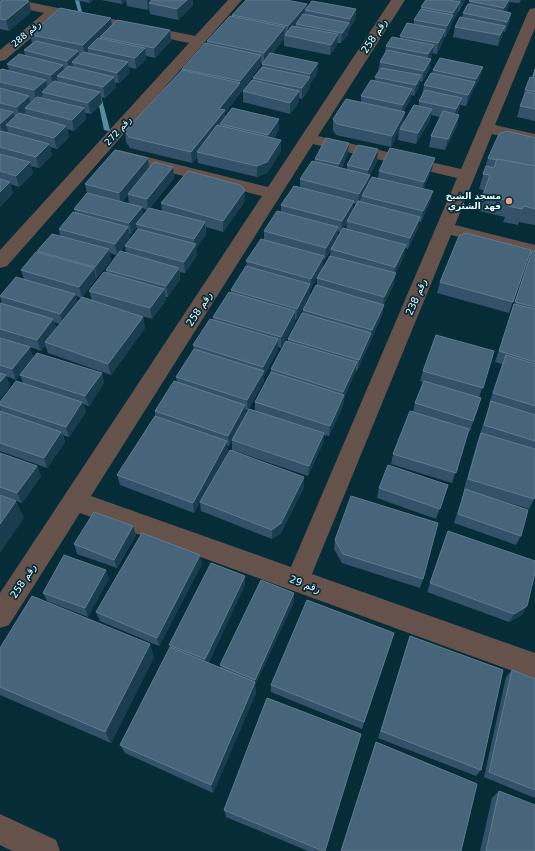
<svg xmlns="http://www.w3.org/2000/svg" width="535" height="851" font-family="'DejaVu Sans','Noto Sans Arabic',sans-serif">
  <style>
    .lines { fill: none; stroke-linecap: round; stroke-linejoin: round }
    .stream { fill: #558d9e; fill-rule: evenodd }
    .minor { fill: #64524b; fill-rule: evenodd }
    .wall { fill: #33526a; fill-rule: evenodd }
    .shaded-wall { fill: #193c4f }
    .building { fill: #46647a; stroke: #607b8e }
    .poi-dot { fill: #f2a07f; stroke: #062c38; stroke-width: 1.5 }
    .labels { text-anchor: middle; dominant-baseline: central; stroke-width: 3.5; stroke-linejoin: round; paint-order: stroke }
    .far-street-label { font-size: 9px; fill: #e9f7fd; stroke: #062c38 }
    .far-poi-label { font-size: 9px; font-weight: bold; fill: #e9f7fd; stroke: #062c38; text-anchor: end }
    .street-label { font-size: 10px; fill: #e9f7fd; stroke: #062c38 }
  </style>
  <rect width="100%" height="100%" fill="#062c38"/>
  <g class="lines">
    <g class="stream">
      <path d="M75 0H79L82 12 78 11Z"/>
      <path d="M97 95 101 96 110 130 109 131 104 130 97 96Z"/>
    </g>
    <g class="minor">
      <path d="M0 0H19L195 36 228 0H242L7 266 0 268V250L189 43 57 16 5 60 0 61V50L44 13 0 4Z"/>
      <path d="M391 0H405L318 136 461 169 528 12 530 9 535 8V28L495 125 535 134V144L492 134 455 225 535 245V257L451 235 312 574 535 653V679L80 513 9 625 0 628V593L262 196 113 158 111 155 113 152 119 150 268 187ZM313 144 457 178 291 567 91 496Z"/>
      <path d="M0 814 56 840 60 851H12L0 845Z"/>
    </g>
  </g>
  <g class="wall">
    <path d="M0 0 2 1H29L31 12 9 31 0 29Z"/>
    <path d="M75 0H93L90 3Z"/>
    <path d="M101 0H193V5L178 20 150 14 149 8 148 10 127 6 126 0 122 4Z"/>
    <path d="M425 0H465L459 12H458L452 22 451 26 445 37H444L443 41 437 54 432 53V56L430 59H431L429 70 422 82 420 81 419 86 414 96 411 95 410 100 404 111 403 123 419 106V101L422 96 424 85 432 73 433 70 480 78 473 90 472 93 466 106 460 105 459 109 457 114 459 115 457 126 445 150 429 147 431 136 440 117 431 115 430 120 416 144 398 140 399 130 391 147 336 135 333 130V119L361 102V96L375 81V77L378 72 380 62 385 52 386 46 400 39V36L414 25V20L421 10V7Z"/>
    <path d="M470 0H521L519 3 509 2 508 7 506 11 511 13 509 23 505 32H503L502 37 498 46 453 37 455 27 462 18 463 13 469 5Z"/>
    <path d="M307 7 356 9 355 20 349 29H348V34L341 43H337V45L330 55 284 46V39L272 54 317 74 310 84V88L302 99 299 98V102L290 114 243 102V91L253 80V78L262 67V63H261V65L225 113V117L279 130 274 138 281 151 267 173 257 177 198 163 197 157 192 163 130 148 126 142 125 131 182 70V69L207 43V41L232 17V15Z"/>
    <path d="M111 18 112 25 170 30 171 41 155 58 146 56V59L136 69 128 67 129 73 119 83H115L116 87 105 98 101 97 102 103 91 114 85 113 86 119 74 131 67 129 69 137 57 149 50 147 52 155 39 168 30 166 33 173 19 187 10 184 13 193 0 207V70H9L7 64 25 56 24 50 32 43 30 35Z"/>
    <path d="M535 69V121L517 117 525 90 532 77Z"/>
    <path d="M535 138V225L519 222 518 225 503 222 505 217 479 211 485 191 479 189 488 158Z"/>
    <path d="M378 149 377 161 370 175 369 183 378 178 379 171 432 169 423 189 433 191 430 202 421 222H419L418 228 408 249 405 248 404 256 395 274 394 284 383 306 382 315 357 371 356 370 355 373 344 398 343 406 329 436 324 435 323 443 308 476 235 451 304 487 281 533 272 539 201 511 200 502 194 513 120 485 117 475 155 416V411L177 382 176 377 194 349 193 345 213 320V317L231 292V290L247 266 246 261 264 240V231L281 212V205L300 187V179L315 161V159L348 154 342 168 347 169V165ZM353 203 356 204 352 211ZM347 223 346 229 343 228ZM338 231 340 232 337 238ZM331 250 330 256 317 278V286L303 310 302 313 288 339V342L271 369V373L255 402V410L232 440V451L201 501 228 451 227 446H229L246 415 245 410H248L264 381V376L278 350V347L281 348 295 322V319L296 320 310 295V290L323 267V259H325Z"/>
    <path d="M173 167 174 178 150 208 162 211 161 203 245 201 223 232 206 227V234L196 249 197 255 185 273 180 272V279L168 297H165L166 300 152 319 142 316 143 317 145 328 111 375 48 353 45 345 41 351 30 347 33 357 102 373 104 383 89 406 83 404 86 412 69 437 63 435 65 442 47 468 0 451V411L1 412 0 408V402L23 383 20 375 16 380 6 376 10 386 0 399V303L2 304 0 296 24 279 21 270 38 253 37 251 60 236 59 229 75 212 74 209 87 193 85 184 149 168ZM128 195 129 204 122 202ZM142 208 147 210 143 215ZM137 227V230L125 246 126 253 120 252 130 238 129 234H131ZM109 253 117 255 106 270 107 273 89 291 92 300 82 297 96 279V278H97L111 260ZM76 296 81 298 77 302ZM54 322 60 324 56 328Z"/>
    <path d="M531 250 509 313 437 293 440 282Z"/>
    <path d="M532 251H535V493L534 499 529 509 464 489 477 443 490 404H489L502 364 495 362Z"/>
    <path d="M494 351 479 398H481L470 431H469L452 483 391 464 393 454 413 412 415 403 423 382 420 381 423 371Z"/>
    <path d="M0 453 37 466 41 476 22 503 0 495Z"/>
    <path d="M448 485 436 519 377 498 379 488Z"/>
    <path d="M465 489 521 536 516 545 454 523Z"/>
    <path d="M133 526 136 535 117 568 77 554 74 544Z"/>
    <path d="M335 540 423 579 420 588 342 563 334 549Z"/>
    <path d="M445 540 527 606 522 615 509 622 427 592Z"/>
    <path d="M202 564 159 646 100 621 96 612Z"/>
    <path d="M109 578 88 617 47 601 43 593Z"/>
    <path d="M245 585 208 663 221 668 220 665 294 602 255 685 256 693 213 793 125 753 120 745 170 647 169 645Z"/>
    <path d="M394 633 362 729 271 692V685Z"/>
    <path d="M410 636 481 770 476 776 378 738Z"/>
    <path d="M0 648 154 657 111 743 0 695Z"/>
    <path d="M512 670 535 679V798L484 777 506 677Z"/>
    <path d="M376 742 461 851H341L373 751Z"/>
    <path d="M499 791 535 851H480L492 798Z"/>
    <path d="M224 810 325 851H308L226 817Z"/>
  </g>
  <g class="shaded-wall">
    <path d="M89 0H93L90 3Z"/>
    <path d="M121 0H126L122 4Z"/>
    <path d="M147 0H158L149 3V8L148 10Z"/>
    <path d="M187 0H193V5L178 20 177 9Z"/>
    <path d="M461 0H465L459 12 461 1Z"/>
    <path d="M509 0H510L508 7 502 18 504 8Z"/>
    <path d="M29 1 31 12 9 31 6 20Z"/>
    <path d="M460 2 458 13 452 22 451 26 445 37 447 26 452 17 453 13Z"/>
    <path d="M307 4V11L305 10 304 17 296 24V28L288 36V26Z"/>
    <path d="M356 9 355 20 349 29 350 19Z"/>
    <path d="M511 13 509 23 505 32 507 22Z"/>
    <path d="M111 18 112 29 100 37 101 41 88 48V53L85 56 83 45Z"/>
    <path d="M349 23 348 34 341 43 342 33Z"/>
    <path d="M505 26 502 37 498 46 500 35Z"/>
    <path d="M285 27 284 39 264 64V53Z"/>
    <path d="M170 30 171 41 155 58 154 48Z"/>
    <path d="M445 30 443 41 437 54 438 43Z"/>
    <path d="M338 34 337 45 330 55 331 45Z"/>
    <path d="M434 45 432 56 427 65 428 54Z"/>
    <path d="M145 48 146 59 136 69 135 58Z"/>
    <path d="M78 51 80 61 72 62 74 68 69 71 67 61Z"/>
    <path d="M261 55V65L240 92V81Z"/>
    <path d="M431 59 429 70 422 82 424 71Z"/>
    <path d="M128 62 129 73 119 83 117 73Z"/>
    <path d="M318 63 317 74 310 84V88L302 99V88L310 77V74Z"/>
    <path d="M63 65 65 76H57L58 82 53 86 51 75Z"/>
    <path d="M483 67 480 78 473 90 476 79Z"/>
    <path d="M421 75 419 86 414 96 416 85Z"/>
    <path d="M114 77 116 87 105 98 103 87Z"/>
    <path d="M46 80 48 91 42 92 43 95 36 101 34 90Z"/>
    <path d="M475 82 472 93 466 106 468 95Z"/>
    <path d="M240 83V94L225 113 226 121 220 124V128L197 152V157L192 163 191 152 219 109Z"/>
    <path d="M412 89 410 100 401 116 403 105Z"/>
    <path d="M299 91V102L290 114V103Z"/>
    <path d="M100 92 102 103 91 114 88 103Z"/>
    <path d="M29 96 32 107 25 108 26 112 20 118 17 107Z"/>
    <path d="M462 98 459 109 454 120 456 109Z"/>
    <path d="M84 108 86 119 74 131 72 120Z"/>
    <path d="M432 109 430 120 416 144 418 133Z"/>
    <path d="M13 112 16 123 6 125 8 131 3 135 0 124Z"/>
    <path d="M405 112 403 123 391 147 392 136Z"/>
    <path d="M459 115 457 126 445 150 448 139Z"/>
    <path d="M279 119V130L268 146V135Z"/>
    <path d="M66 126 69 137 57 149 54 138Z"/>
    <path d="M281 140V151L267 173 257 177V166Z"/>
    <path d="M349 143 348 154 338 175 339 164Z"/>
    <path d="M49 144 52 155 39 168 36 157Z"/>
    <path d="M378 149 377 161 370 175 368 186 362 196 361 198 358 205 359 194 367 180 368 170Z"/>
    <path d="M148 158 149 169 128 194V195L121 204 119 193Z"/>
    <path d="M435 158 432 169 422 193 424 182Z"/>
    <path d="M30 162 33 173 19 187 16 176Z"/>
    <path d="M173 167 174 178 148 210 147 199Z"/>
    <path d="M10 182 13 193 0 207V192Z"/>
    <path d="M245 190V201L223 232V221Z"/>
    <path d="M433 191 430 202 421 222 423 211Z"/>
    <path d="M354 201 352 212 347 221 341 232 342 221Z"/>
    <path d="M142 207 143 218 136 224 137 227 131 234 129 223Z"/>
    <path d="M420 217 418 228 408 249 410 238Z"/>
    <path d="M205 222 206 234 196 249 197 255 185 273 184 262 195 246 194 239Z"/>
    <path d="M128 227 130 238 117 255 115 244Z"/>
    <path d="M338 227 337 238 325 259 326 248Z"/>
    <path d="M406 245 404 256 395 274 394 284 383 306 382 315 357 371 359 360 383 306 384 297 394 277 395 267Z"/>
    <path d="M109 249 111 260 97 278 95 267Z"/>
    <path d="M324 256 323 267 310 290V295L296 320 297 309 310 285 311 279Z"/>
    <path d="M94 268 96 279 82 298 79 287Z"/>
    <path d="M179 268 180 279 168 297 166 286Z"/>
    <path d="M164 289 166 300 152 319 150 308Z"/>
    <path d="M75 294 78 305 63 325 60 314Z"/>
    <path d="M295 311V322L281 348V337Z"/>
    <path d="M143 317 145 328 111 375 108 364Z"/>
    <path d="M53 319 57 330 45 342V345L41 351 37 340Z"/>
    <path d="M278 339V350L264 376V381L248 410 247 400 263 372V367Z"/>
    <path d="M30 347 33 358 16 380 12 369Z"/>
    <path d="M357 362 355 373 344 398 343 406 329 436 330 426 342 399 343 392Z"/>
    <path d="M102 373 104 383 89 406 85 396Z"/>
    <path d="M6 375 10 386 0 399V382Z"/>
    <path d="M82 402 86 412 69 437 66 427Z"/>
    <path d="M245 405 246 415 229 446 228 436Z"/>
    <path d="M61 432 65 442 47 468 44 458Z"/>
    <path d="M324 433 323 443 308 476 309 466Z"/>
    <path d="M227 441 228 451 194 513 193 503Z"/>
    <path d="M37 466 41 476 22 503 17 493Z"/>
    <path d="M304 477V487L281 533 272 539V530Z"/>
    <path d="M16 501 24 518 0 553V524Z"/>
    <path d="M133 526 136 535 117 568 114 560Z"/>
    <path d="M200 555 202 564 159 646 157 638Z"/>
    <path d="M106 570 109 578 88 617 85 608Z"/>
    <path d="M245 576V585L207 667 205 659Z"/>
    <path d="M294 593V602L255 685 256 693 213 793 211 785 255 684V680Z"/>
    <path d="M527 606 522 615 509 622 514 614Z"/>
    <path d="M150 644 154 657 111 743 105 732Z"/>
  </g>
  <g class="building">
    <path d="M3 0H23L29 1 6 20 0 19V2Z"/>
    <path d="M152 0H187L177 9 149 3Z"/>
    <path d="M246 0H286L307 4 288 26 232 15Z"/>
    <path d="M426 0H448L460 2 453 13 421 7Z"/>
    <path d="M470 0H509L504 8 469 1Z"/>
    <path d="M312 1 356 9 350 19 305 10Z"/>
    <path d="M468 4 511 13 507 22 463 13Z"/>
    <path d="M60 8 111 18 83 45 30 35Z"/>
    <path d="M421 9 453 15 447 26 414 20Z"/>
    <path d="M303 14 349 23 342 33 296 24Z"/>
    <path d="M230 16 285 27 264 53 207 41Z"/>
    <path d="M460 17 505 26 500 35 455 27Z"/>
    <path d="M117 20 170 30 154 48 100 37Z"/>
    <path d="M407 23 445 30 438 43 400 36Z"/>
    <path d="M292 26 338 34 331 45 285 35Z"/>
    <path d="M392 37 434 45 428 54 386 46Z"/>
    <path d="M98 38 145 48 135 58 88 48Z"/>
    <path d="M36 41 78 51 67 61 24 50Z"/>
    <path d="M205 43 261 55 240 81 182 69Z"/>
    <path d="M387 50 431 59 424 71 380 62Z"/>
    <path d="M83 52 128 62 117 73 72 62Z"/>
    <path d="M270 53 318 63 310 74 262 64Z"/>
    <path d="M19 54 63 65 51 75 7 64Z"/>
    <path d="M440 58 483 67 476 79 433 70Z"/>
    <path d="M69 66 114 77 103 87 57 76Z"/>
    <path d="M262 67 310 77 302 88 253 78Z"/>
    <path d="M381 68 421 75 416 85 375 77Z"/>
    <path d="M2 69 46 80 34 90 0 82V70Z"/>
    <path d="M535 69V76H533Z"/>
    <path d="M182 70 240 83 219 109 225 110 191 152 129 137 125 131Z"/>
    <path d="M431 73 475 82 468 95 424 85Z"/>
    <path d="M530 77 535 78V92L525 90Z"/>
    <path d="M252 80 299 91 290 103 243 91Z"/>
    <path d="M371 80 412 89 403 105 361 96Z"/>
    <path d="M54 81 100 92 88 103 42 92Z"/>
    <path d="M0 88 29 96 17 107 0 103Z"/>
    <path d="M425 90 462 98 456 109 419 101Z"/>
    <path d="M526 92 535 94V109L520 106Z"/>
    <path d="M37 97 84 108 72 120 25 108Z"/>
    <path d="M346 99 405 112 392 136 337 124 333 119Z"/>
    <path d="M414 105 432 109 418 133 400 129Z"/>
    <path d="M232 108 279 119 268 135 220 124Z"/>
    <path d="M0 109 13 112 0 124Z"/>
    <path d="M443 111 459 115 448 139 431 136Z"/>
    <path d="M19 113 66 126 54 138 6 125Z"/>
    <path d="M217 125 281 140 267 162 257 166 197 152Z"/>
    <path d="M1 131 49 144 36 157 0 147V132Z"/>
    <path d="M507 131 535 138V166L497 159V160L488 158 499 134Z"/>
    <path d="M326 138 349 143 339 164 315 159Z"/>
    <path d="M358 145 378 149 368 170 347 165Z"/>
    <path d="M390 148 435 158 424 182 379 171Z"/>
    <path d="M115 150 148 158 119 193 85 184Z"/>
    <path d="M0 154 30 162 16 176 0 171Z"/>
    <path d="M497 159 535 166V209L524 206 522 209 508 206 509 201 483 195 490 175 483 174 486 166 494 168Z"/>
    <path d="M312 161 370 175 359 194 300 179Z"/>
    <path d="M154 162 173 167 147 199 128 194Z"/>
    <path d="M188 171 240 185 245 190 223 221 161 203Z"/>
    <path d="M372 177 433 191 423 211 362 196Z"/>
    <path d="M0 179 10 182 0 192Z"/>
    <path d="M294 186 354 201 342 221 281 205Z"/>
    <path d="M87 193 142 207 129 223 74 209Z"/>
    <path d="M358 201 420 217 410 238 347 221Z"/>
    <path d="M149 208 205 222 194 239 136 224Z"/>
    <path d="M277 211 338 227 326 248 264 231Z"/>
    <path d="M73 212 128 227 115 244 59 229Z"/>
    <path d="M343 228 406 245 395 267 331 249Z"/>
    <path d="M138 229 196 244 184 262 125 246Z"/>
    <path d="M466 233 531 250 513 302 440 282 459 236Z"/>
    <path d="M52 234 109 249 95 267 37 251Z"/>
    <path d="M261 239 324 256 311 279 246 261Z"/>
    <path d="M120 251 179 268 166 286 106 270Z"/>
    <path d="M532 251H535V307L515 302Z"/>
    <path d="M36 252 94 268 79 287 21 270Z"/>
    <path d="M330 256 396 273 384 297 317 278Z"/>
    <path d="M246 266 310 284 297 309 231 290Z"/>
    <path d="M104 272 164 289 150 308 89 291Z"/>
    <path d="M16 277 75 294 60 314 0 296Z"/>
    <path d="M316 285 384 305 372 330 303 310Z"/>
    <path d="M229 292 295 311 281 337 213 317Z"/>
    <path d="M82 297 143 317 108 364 45 342Z"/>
    <path d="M0 303 53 319 37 340 0 329Z"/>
    <path d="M514 304 535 309V362L499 351Z"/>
    <path d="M302 313 371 333 359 360 288 339Z"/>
    <path d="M210 319 278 339 263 367 193 345Z"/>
    <path d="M436 335 494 351 483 388 423 371Z"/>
    <path d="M0 338 30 347 12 369 0 365Z"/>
    <path d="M286 341 357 362 343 392 271 369Z"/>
    <path d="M194 349 264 371 247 400 176 377Z"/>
    <path d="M37 353 102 373 85 396 20 375Z"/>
    <path d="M506 355 535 364V406L493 393Z"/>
    <path d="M271 372 344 395 330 426 255 402Z"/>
    <path d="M0 373 6 375 0 382Z"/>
    <path d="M16 381 82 402 66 427 0 405V402Z"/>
    <path d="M174 381 245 405 228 436 155 411Z"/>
    <path d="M424 381 481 398 473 421 415 403Z"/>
    <path d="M491 401 535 415V441L484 425Z"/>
    <path d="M249 409 324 433 309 466 232 440Z"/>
    <path d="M0 411 61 432 44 458 0 443Z"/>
    <path d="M410 411 469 429 456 473 393 454Z"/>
    <path d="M155 416 227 441 193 503 117 475Z"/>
    <path d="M481 433 535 449V493L534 499 468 479Z"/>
    <path d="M230 450 304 477 281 523 272 530 200 502Z"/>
    <path d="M0 453 37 466 17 493 0 487Z"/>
    <path d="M388 465 448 485 440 509 379 488Z"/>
    <path d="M465 489 528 510 521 536 458 514Z"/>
    <path d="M0 495 16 501 0 524Z"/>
    <path d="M351 496 438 523 423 579 343 554 335 540Z"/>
    <path d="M94 512 133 526 114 560 74 544Z"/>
    <path d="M448 531 535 561V573L527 606 514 614 430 583Z"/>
    <path d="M142 533 200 555 157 638 96 612Z"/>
    <path d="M64 555 106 570 85 608 43 593Z"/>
    <path d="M211 563 245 576 205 659 169 645Z"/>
    <path d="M261 580 294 593 255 680 220 665Z"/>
    <path d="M32 596 150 644 105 732 0 687V648Z"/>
    <path d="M307 600 394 633 364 722 271 685Z"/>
    <path d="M410 636 503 670 481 770 381 731Z"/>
    <path d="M170 647 255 682 211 785 120 745Z"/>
    <path d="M512 670 535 679V790L489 772Z"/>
    <path d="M267 698 361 734 325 851H323L224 810Z"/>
    <path d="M376 742 477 784 461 851H341Z"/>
    <path d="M499 791 535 805V851H486Z"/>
  </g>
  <circle class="poi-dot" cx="509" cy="201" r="4"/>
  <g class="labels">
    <g class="far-street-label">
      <text transform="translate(26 34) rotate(-40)">رقم 288</text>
      <text transform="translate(118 131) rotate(-48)">رقم 272</text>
    </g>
    <g class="far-poi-label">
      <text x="501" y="196">مسجد الشيخ<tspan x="501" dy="10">فهد الشثري</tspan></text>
    </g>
    <g class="street-label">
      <text transform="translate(374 36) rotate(-57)">رقم 258</text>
      <text transform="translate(416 297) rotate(-67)">رقم 238</text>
      <text transform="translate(199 309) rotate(-57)">رقم 258</text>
      <text transform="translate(23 581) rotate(-57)">رقم 258</text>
      <text transform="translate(305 584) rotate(20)">رقم 29</text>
    </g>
  </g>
</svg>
